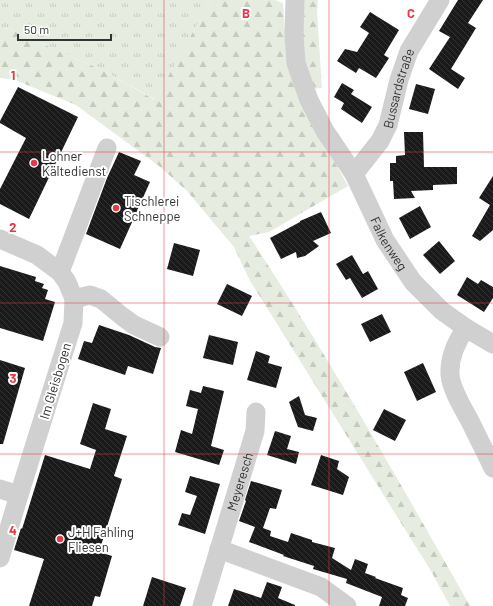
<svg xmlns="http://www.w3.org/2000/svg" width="493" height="606" font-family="Barlow,sans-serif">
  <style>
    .grass { fill: url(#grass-tufts) }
    .forest { fill: url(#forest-firs) }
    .building { fill: url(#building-back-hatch) }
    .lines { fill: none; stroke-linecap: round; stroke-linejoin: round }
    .minor { stroke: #d0d0d0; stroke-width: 19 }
    .grid { fill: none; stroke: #e63946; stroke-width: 1; stroke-opacity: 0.55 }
    .poi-dot { fill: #e63946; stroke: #fff; stroke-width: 1.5 }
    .labels { text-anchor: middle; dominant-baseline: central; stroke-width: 4; stroke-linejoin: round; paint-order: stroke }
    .street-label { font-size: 13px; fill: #333; stroke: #fff }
    .poi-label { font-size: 13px; fill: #333; stroke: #fff; text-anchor: start }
    .grid-label { font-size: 13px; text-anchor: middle; font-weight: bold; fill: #e63946; stroke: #fff; stroke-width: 4; stroke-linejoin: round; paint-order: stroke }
  </style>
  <defs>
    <pattern id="grass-tufts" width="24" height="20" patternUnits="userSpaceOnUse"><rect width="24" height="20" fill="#e6ecdf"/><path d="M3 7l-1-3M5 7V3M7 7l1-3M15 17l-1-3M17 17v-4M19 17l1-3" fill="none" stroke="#c6cbc0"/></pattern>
    <pattern id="forest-firs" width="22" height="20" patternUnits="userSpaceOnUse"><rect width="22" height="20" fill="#e6ecdf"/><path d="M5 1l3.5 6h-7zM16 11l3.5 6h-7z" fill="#c6cbc0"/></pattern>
    <pattern id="building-back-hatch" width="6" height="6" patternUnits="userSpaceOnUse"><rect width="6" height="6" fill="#1a1a1a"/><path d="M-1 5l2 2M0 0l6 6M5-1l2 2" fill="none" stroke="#333"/></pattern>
  </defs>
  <rect width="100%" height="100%" fill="#fff"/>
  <path class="grass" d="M0 0H211L156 100 104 71 0 25Z"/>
  <g class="forest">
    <path d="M211 0H275L283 3 287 59 306 110 348 186 269 232 249 236C328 356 399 481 470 606H450L431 571 249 279 234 247 187 191 159 166 76 105 15 80 0 78V25L104 71 155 100Z"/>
    <path d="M300 0H318L317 11 322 88 310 89 300 32Z"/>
  </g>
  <g class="building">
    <path d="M458 0H483L468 23 476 28 451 69 465 78 458 89 429 69 450 37 439 31Z"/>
    <path d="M370 12 399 30 384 55 389 58 376 78 359 68 356 73 337 61 345 49 357 52 369 33 360 27Z"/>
    <path d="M342 83 354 90 351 94 372 107 362 123 341 109 344 103 334 97Z"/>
    <path d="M416 84 435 89 428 114 409 109Z"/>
    <path d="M18 87 78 117 29 219 0 204V189L26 138 0 123V121Z"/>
    <path d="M404 132H423L424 167H457V184L433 185V190L411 191 415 198 394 199 393 181H390V163H396V156L405 155Z"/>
    <path d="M119 152 141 161 134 175 150 182 120 249 86 234 107 178Z"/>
    <path d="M493 176V230L480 241 472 236 490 205 479 198Z"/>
    <path d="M420 206 431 227 410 239 399 218Z"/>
    <path d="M321 212 331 233 313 241 319 246 305 256 297 258 296 252 281 259 270 238 300 222V221Z"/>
    <path d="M439 241 455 261 440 274 423 255Z"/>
    <path d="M174 243 200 250 193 276 167 269Z"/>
    <path d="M352 255 363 274 368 271 378 289 362 298 350 278 346 280 336 264Z"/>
    <path d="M0 266 36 277 35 281 44 284 42 288 48 290 45 299 55 302 43 341 0 328Z"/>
    <path d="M467 277 478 284 481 280 493 287V298L484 312 457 295Z"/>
    <path d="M227 284 252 296 242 316 217 304Z"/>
    <path d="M382 314 391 332 370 342 361 324Z"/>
    <path d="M99 325 129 335 155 347 161 348 153 374 128 366 125 375 78 359 84 341 92 343Z"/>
    <path d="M209 335 238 342 233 365 203 358Z"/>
    <path d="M256 351 270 356 268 363 282 367 276 388 247 380Z"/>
    <path d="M0 360 25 368 3 444H0Z"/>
    <path d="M423 363 436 392 417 401 404 372Z"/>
    <path d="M203 386 224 391 211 446 224 450 219 465 175 452 181 430 192 434 198 409 186 406 190 390 201 393Z"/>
    <path d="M299 396 305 415 317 418 313 431 298 427 289 402Z"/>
    <path d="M93 403 111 409 105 429 127 436 114 476 122 479 99 552 112 556 100 597 95 596 92 606H29L44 559 14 550 21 528 22 529 45 455 90 469 96 450 80 444Z"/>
    <path d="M384 409 406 420 395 441 373 430Z"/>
    <path d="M275 431 291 436 287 449 299 452 296 464 267 455Z"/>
    <path d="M321 455 339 461 337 469 349 477 343 495 311 485Z"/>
    <path d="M190 476 220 484 205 534 178 525 182 513 190 515 197 496 185 492Z"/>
    <path d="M251 481 282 490 276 509 270 508 263 528 271 531 270 536 288 542 291 533 312 540V542L335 548 332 558 351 570 355 559 368 564 365 573 376 577 375 578 403 588 401 595 408 598 405 606H379L382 597 346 583 347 579 313 569 314 566 283 556 284 555 249 542 255 527 239 521 246 501 245 500Z"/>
    <path d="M152 577 186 588 180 606H143Z"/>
    <path d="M267 582 282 587 278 598 295 605V606H228L234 589 261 598Z"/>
  </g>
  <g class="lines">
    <g class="minor">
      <path id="s1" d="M295 0 294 35 296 63 309 100 325 131 354 174 385 240 413 282 442 311 466 328 493 344"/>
      <path id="s2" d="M354 174 380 141 388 125 399 80 409 51 440 0"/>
      <path d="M0 239 37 255 60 272 67 282 74 299 73 323 19 495 0 558"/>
      <path d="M60 272 107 148"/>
      <path d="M74 299 90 295 101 299 123 317 134 325 160 337"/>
      <path d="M466 328C456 342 449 357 450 375 451 389 464 410 471 423 478 438 486 453 493 468"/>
      <path d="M0 489 19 495"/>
      <path d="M219 549 321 587 347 606"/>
      <path id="s3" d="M202 606 255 431 256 412"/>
    </g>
  </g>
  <path class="grid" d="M164 0V606M329 0V606M0 152H493M0 303H493M0 454H493"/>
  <g class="poi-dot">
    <circle cx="34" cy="163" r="4"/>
    <circle cx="116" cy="208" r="4"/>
    <circle cx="60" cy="539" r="4"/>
  </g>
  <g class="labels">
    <g class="street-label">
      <text stroke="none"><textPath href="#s2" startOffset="98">Bussardstraße</textPath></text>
      <text stroke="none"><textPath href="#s1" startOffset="267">Falkenweg</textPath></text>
      <text transform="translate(55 381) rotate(-73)">Im Gleisbogen</text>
      <text stroke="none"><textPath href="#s3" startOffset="130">Meyeresch</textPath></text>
    </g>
    <g class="poi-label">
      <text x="42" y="156">Lohner<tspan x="42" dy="15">Kältedienst</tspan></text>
      <text x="124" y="201">Tischlerei<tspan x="124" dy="15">Schneppe</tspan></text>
      <text x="68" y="532">J+H Fahling<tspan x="68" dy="15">Fliesen</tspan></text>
    </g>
  </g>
  <g class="grid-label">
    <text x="246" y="18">B</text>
    <text x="411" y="18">C</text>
    <text x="13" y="80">1</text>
    <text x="13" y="232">2</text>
    <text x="13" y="383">3</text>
    <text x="13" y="535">4</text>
  </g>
  <path d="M18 34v6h93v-6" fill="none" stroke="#333333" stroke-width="2"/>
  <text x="24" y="34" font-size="12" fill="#333333" stroke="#ffffff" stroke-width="3" paint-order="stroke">50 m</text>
</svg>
